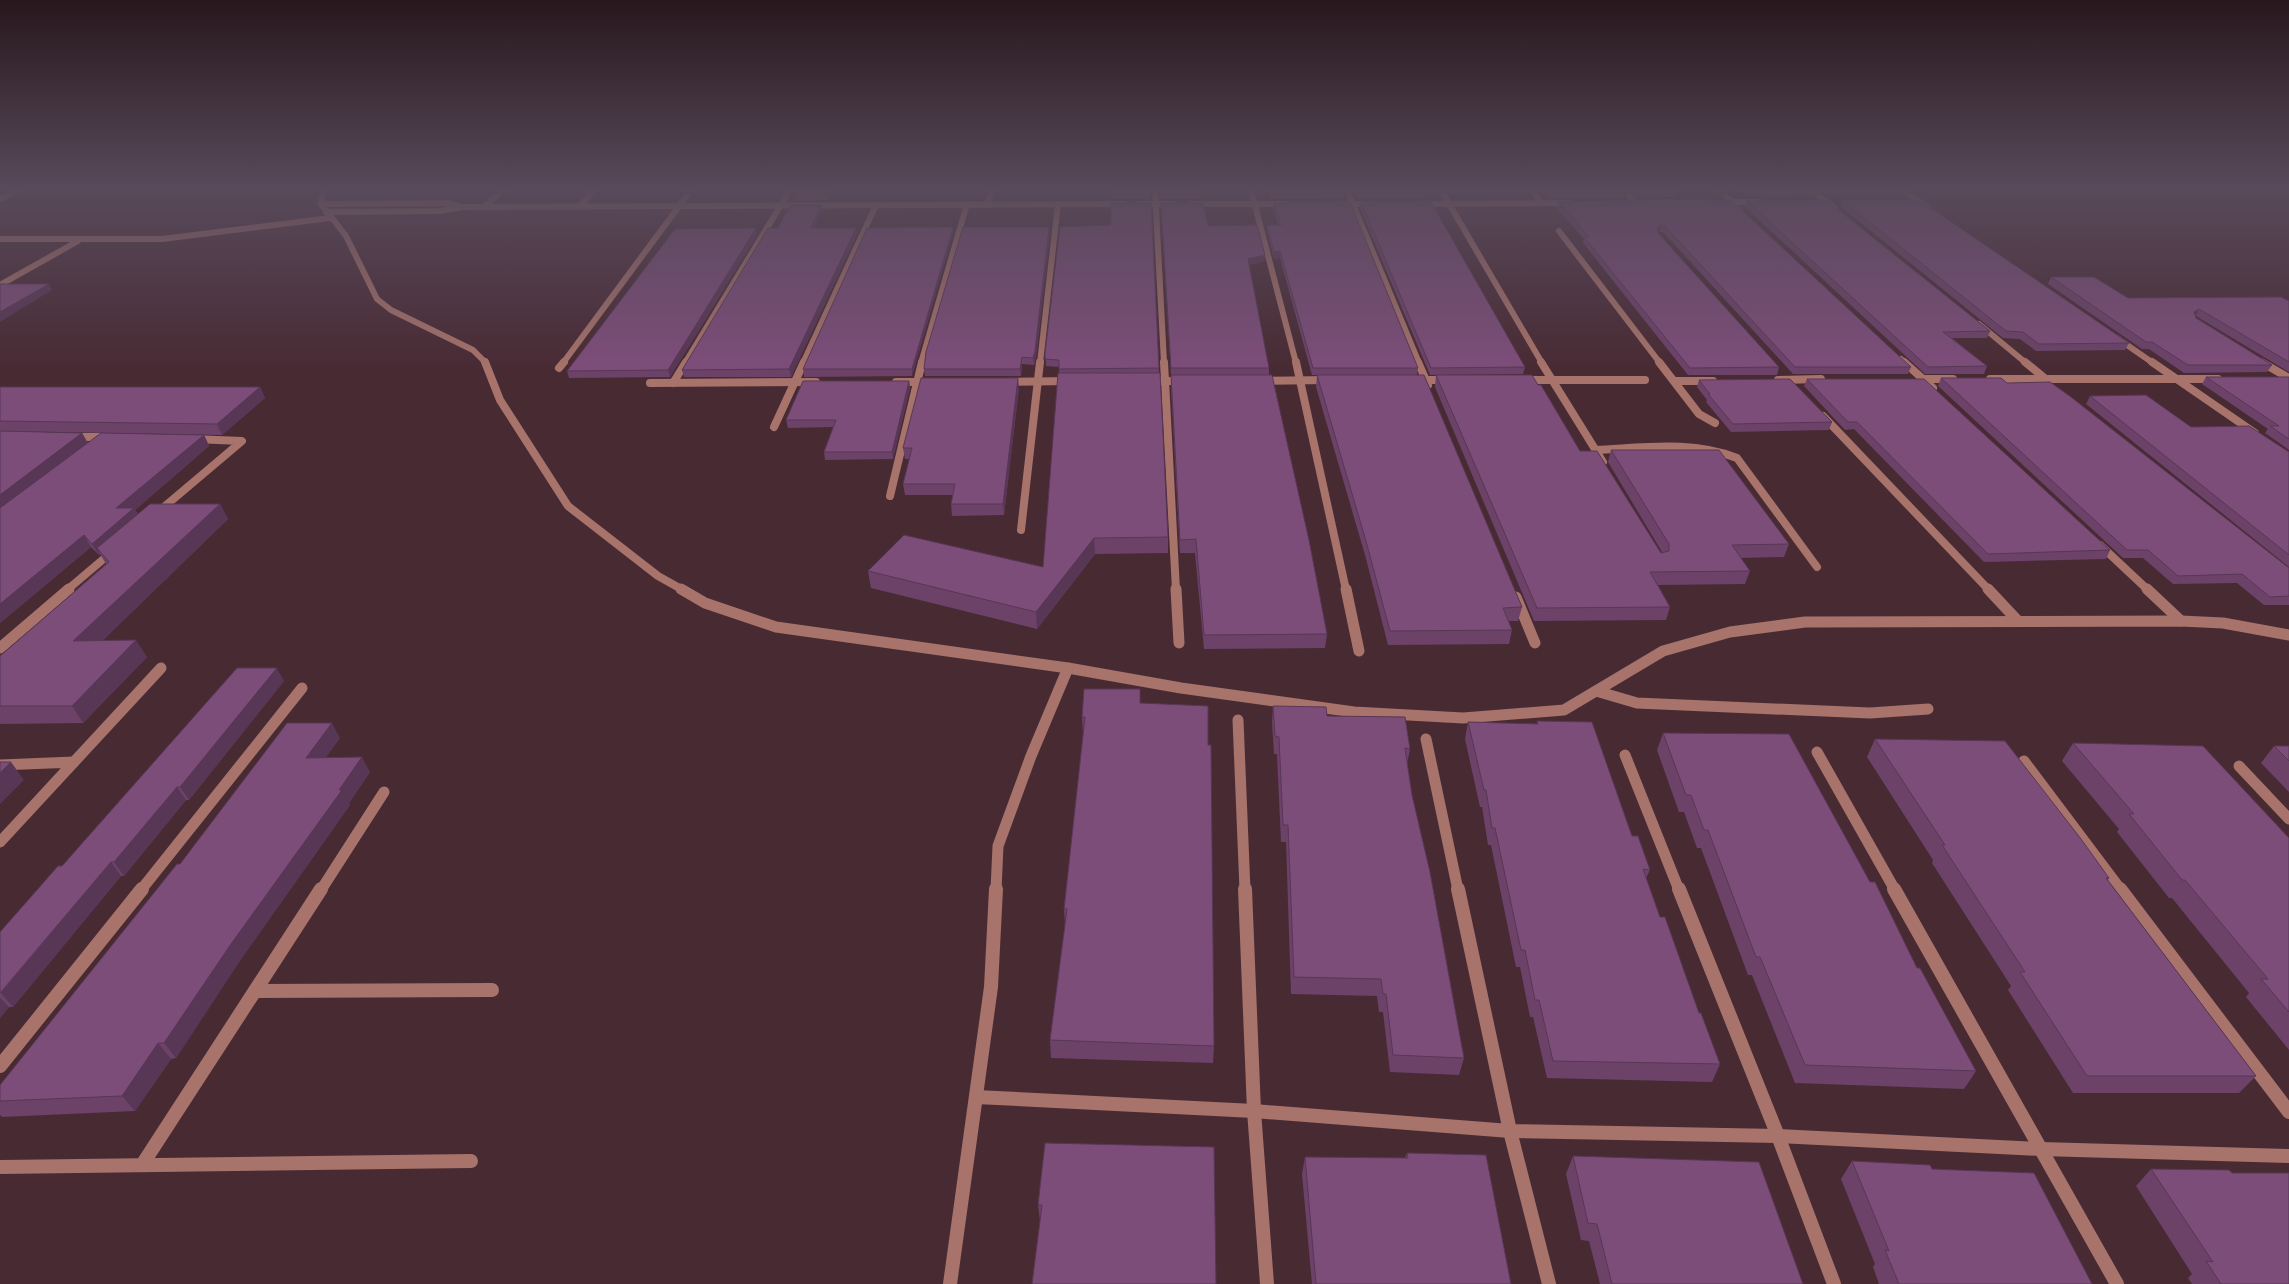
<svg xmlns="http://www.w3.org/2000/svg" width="2289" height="1284" font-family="'Roboto Serif',serif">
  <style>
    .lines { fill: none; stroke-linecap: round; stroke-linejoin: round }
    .service { stroke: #a7736a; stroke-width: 11 }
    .minor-far3 { stroke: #a7736a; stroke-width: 6 }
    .minor-far2 { stroke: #a7736a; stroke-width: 8 }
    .minor-far1 { stroke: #a7736a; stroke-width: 11 }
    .minor { stroke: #a7736a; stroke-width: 14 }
    .wall { fill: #6c4269 }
    .shaded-wall { fill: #583655 }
    .building { fill: #7d4d7a; stroke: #583655 }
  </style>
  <rect width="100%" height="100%" fill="#482a33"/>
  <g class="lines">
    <path class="service" d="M1596 691 1637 703 1870 713 1928 709"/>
    <g class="minor-far3">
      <path d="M323 190 321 204 346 236 377 299 391 310 473 350 486 363"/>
      <path d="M1155 190 1164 363"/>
      <path d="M1251 190 1296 363"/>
      <path d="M1347 190 1419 363"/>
      <path d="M1441 190 1542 363"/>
      <path d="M1532 190 1542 203"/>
      <path d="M1624 190 1635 202"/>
      <path d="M1720 190 1739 210"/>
      <path d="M1812 190 1835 209"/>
      <path d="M1903 190 1928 208"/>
      <path d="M0 199 18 190"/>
      <path d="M1727 202H1760"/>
      <path d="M321 204 449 203 462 207 440 211 326 212"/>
      <path d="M986 204 994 190"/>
      <path d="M1138 204H1174"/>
      <path d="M1191 204H1286"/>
      <path d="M1338 204H1374"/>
      <path d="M1418 204 1571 203"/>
      <path d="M462 207 1124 204"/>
      <path d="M484 207 503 190"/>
      <path d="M579 207 595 190"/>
      <path d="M1559 231 1660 363"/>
      <path d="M0 239H162L330 218"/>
      <path d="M0 285 78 241"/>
      <path d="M1979 324 2026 363"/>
      <path d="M2117 338 2153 363"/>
      <path d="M1901 359 1905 363"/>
      <path d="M2260 361 2263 363"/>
      <path d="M563 363 691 190"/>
      <path d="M685 363 790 190"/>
      <path d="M803 363 876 205"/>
      <path d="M921 363 967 204"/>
      <path d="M1040 363 1058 204"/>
    </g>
    <g class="minor-far2">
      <path d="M485 362 500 400 568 506 658 576 683 590"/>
      <path d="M1164 362 1176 590"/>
      <path d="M1296 362 1346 590"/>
      <path d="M1418 362 1428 385"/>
      <path d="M1541 362 1603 462"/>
      <path d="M1659 362 1699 414 1715 423"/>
      <path d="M1904 362 1933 388"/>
      <path d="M2025 362 2047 380"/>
      <path d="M2152 362 2255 433"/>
      <path d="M2261 362 2289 378"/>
      <path d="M559 368 564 362"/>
      <path d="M1920 379H1953"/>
      <path d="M1990 379H2218"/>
      <path d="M1413 380H1449"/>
      <path d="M1523 380H1645"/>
      <path d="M1778 380 1821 379"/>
      <path d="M1148 381H1184"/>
      <path d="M1261 381 1329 380"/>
      <path d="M1675 381H1713"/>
      <path d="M896 382H931"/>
      <path d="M1006 382 1069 381"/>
      <path d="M650 383 816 382"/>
      <path d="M673 383 686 362"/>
      <path d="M1823 416 1989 590"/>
      <path d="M774 427 804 362"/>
      <path d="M71 437H109"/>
      <path d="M1595 450C1642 448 1692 440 1737 458L1817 567"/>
      <path d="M890 496 922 362"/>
      <path d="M158 512 242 441 193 439"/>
      <path d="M1021 530 1040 362"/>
      <path d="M2100 545 2148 590"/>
      <path d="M67 590 113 551"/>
    </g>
    <g class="minor-far1">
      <path d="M681 589 705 603 776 627 1068 668 1181 688 1354 712 1463 718 1564 710 1663 651 1730 632 1805 622 2181 621 2223 623 2289 635"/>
      <path d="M1176 589 1179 643"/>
      <path d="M1346 589 1359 651"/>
      <path d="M1988 589 2017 620"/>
      <path d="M2147 589 2181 621"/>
      <path d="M1516 597 1535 643"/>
      <path d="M0 648 69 589"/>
      <path d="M1238 720 1245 890"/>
      <path d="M1426 739 1458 890"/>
      <path d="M1817 752 1895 890"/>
      <path d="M1625 755 1679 890"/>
      <path d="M2024 761 2121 890"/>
      <path d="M74 762 161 668"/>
      <path d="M0 765 74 762 0 842"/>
      <path d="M2239 766 2289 819"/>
      <path d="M141 890 302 688"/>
      <path d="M321 890 384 792"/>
      <path d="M996 890 998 846 1031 756 1068 668"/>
    </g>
    <g class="minor">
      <path d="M1245 889 1254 1111 1267 1284"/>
      <path d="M1458 889 1510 1131 1549 1284"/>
      <path d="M1679 889 1778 1136 1834 1284"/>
      <path d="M1894 889 2117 1284"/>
      <path d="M2120 889 2289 1112"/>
      <path d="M257 991 492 990"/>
      <path d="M0 1066 142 889"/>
      <path d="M976 1097 1254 1111 1510 1131 1778 1136 2041 1149 2289 1156"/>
      <path d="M142 1165 321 889"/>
      <path d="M0 1167 471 1161"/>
      <path d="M950 1284 991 987 996 889"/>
    </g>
  </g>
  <g class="wall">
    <path d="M798 190H833L827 200 797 201 796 194Z"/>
    <rect x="1111" y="190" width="39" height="9"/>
    <rect x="1160" y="190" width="41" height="9"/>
    <path d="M1268 190H1346L1345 198 1270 199Z"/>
    <path d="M1352 190H1438V194H1425V198H1356Z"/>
    <path d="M1447 190H1529L1528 193 1449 194Z"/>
    <path d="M1539 190H1626L1624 197 1549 198Z"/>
    <path d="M1629 190H1677L1675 197H1637Z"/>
    <path d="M1738 190H1814V191L1812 196 1746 197Z"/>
    <path d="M1819 190H1904L1902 196H1828Z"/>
    <path d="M1685 199 1911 367 1908 374H1793L1664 233 1659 231 1658 233 1779 367 1777 375H1688L1583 243 1584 239 1557 208 1559 202Z"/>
    <path d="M1842 200 2129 343 2125 350 2036 351 2020 339 2003 338 1840 206Z"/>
    <path d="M1747 201 1990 331 1987 338H1952L1987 366 1984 374H1925L1745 207Z"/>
    <path d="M1361 202 1525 367 1523 374 1430 375 1360 208Z"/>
    <path d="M1151 203 1159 373 1168 537V553L1095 554 1037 629 871 588 868 571 1043 567 1059 373V367L1046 366 1045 353Z"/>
    <path d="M1161 203 1265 255 1264 261 1249 265 1269 368V375L1327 634 1325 648 1204 649 1195 553H1180L1171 387V375Z"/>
    <path d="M1274 203 1418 368 1417 375 1522 607 1518 621H1509L1512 630 1509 644 1388 645 1365 555 1316 387 1317 375H1312L1280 258 1274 259 1267 231V225H1278L1273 209Z"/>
    <path d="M822 205V211L814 228H856L857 234 791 377H684L682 370 778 228Z"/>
    <path d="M1049 227 1050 233 1036 358 1034 365 1022 364 1021 376H925L924 369Z"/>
    <path d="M756 228 757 235 670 377 569 378 567 371Z"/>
    <path d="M953 233 912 376 804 377 803 369Z"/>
    <path d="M2051 277 2128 298 2289 301V372L2196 316V318L2272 365 2267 372 2184 373 2149 349H2142L2048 284Z"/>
    <path d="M1436 375 1538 385 1580 451 1661 553 1662 552 1608 462 1611 450 1789 544 1784 557 1740 558 1750 571 1745 584 1658 585 1670 607 1666 620 1534 621 1435 387Z"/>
    <path d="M2206 377H2289V450L2265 433 2268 429 2202 384Z"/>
    <path d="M1941 378 2007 383 2289 568V605H2264L2237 583 2173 584 2143 558H2123L1938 386Z"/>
    <path d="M1807 379 2110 550 2106 559 1984 562 1854 429 1845 430 1804 386Z"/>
    <path d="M1699 380 1832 422 1829 430 1731 432 1706 402 1707 400 1697 387Z"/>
    <path d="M909 381 910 388 893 459 825 460 824 452 833 427 788 428 786 420Z"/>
    <path d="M0 387H260L265 398 222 435 0 431Z"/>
    <path d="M1019 388 1004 515 952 516 951 504 953 495H905L903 484 910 459H905L903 448Z"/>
    <path d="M2090 396 2191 427 2289 452V567L2086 404Z"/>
    <path d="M82 433 88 443 204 435 209 446 135 510 138 514 220 504 228 519 102 641 147 657 83 723 0 724V656L106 564 100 554 99 555 91 547 0 623Z"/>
    <path d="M284 681 189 800H186L124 876H121L13 1007H9L0 1018V932L62 866Z"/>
    <path d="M1140 703 1208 745 1214 1046 1213 1063 1051 1058 1050 1040 1065 927 1064 909 1083 734 1082 717Z"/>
    <path d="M1273 706 1327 716 1410 749 1407 764 1412 795 1464 1058 1459 1075 1390 1072 1383 1012H1379L1377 996 1291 994 1286 842H1281L1277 754H1274L1272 723Z"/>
    <path d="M1537 721 1632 836 1650 870 1646 878 1660 917 1699 1013 1720 1064 1712 1082 1547 1078 1533 1017H1530L1520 967H1516L1491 845H1488L1482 807H1480L1465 739 1468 722 1537 724Z"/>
    <path d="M1663 733 1917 968 1976 1071 1964 1089 1795 1083 1752 975H1748L1701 848H1697L1684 812H1679L1657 750Z"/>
    <path d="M340 738 325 758 370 772 349 803 350 805 241 959 176 1058 171 1059 135 1111 2 1117 0 1115V1085Z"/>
    <path d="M1875 739 2109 878 2108 880 2256 1076 2239 1093H2073L2008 990 2011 986 1932 863 1933 860 1867 757Z"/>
    <path d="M2073 743 2289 838V1050L2246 997 2249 993 2172 898H2169L2117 832 2119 829 2062 761Z"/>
    <path d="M2274 746H2289V792L2261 763Z"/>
    <path d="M1214 1147 1040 1221 1038 1205Z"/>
    <path d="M1407 1153 1511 1284H1312L1302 1174 1305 1157 1405 1158Z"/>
    <path d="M1573 1156 1803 1284H1600L1589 1241 1581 1240 1566 1174Z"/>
    <path d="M1852 1161 1932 1169 2092 1284H1879L1873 1267 1875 1264 1841 1179Z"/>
    <path d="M2151 1169 2232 1173 2289 1284H2192L2188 1278 2192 1274 2136 1186Z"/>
  </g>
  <g class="shaded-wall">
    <path d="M828 190H833L827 200 826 194Z"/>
    <path d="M822 205V211L811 234 810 228Z"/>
    <path d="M1661 225 1659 231 1655 234 1657 228Z"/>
    <path d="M953 227V233L912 376V369Z"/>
    <path d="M1049 227 1050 233 1036 358 1034 365 1033 358Z"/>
    <path d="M756 228 757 235 670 377 668 370Z"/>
    <path d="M856 228 857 234 791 377 789 369Z"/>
    <path d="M1280 251V258L1274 259V252Z"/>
    <path d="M1265 255 1264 261 1247 265 1248 259Z"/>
    <path d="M49 284 52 290 0 322V312Z"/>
    <path d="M2199 309 2196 316 2194 312Z"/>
    <path d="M1022 357V364L1021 376 1020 369Z"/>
    <path d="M1018 378 1019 388 1004 515 1003 504Z"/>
    <path d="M909 381 910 388 893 459 892 452Z"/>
    <path d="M260 387 265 398 222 435 217 424Z"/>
    <path d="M82 433 88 444 0 512V495Z"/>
    <path d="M204 435 209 446 135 510 141 520 97 548 100 554 99 555 92 544 116 508Z"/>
    <path d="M220 504 228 519 84 658 73 641Z"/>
    <path d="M84 535 91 547 0 623V604Z"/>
    <path d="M1094 538 1095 554 1037 629 1036 612Z"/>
    <path d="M136 640 147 657 83 723 72 706Z"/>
    <path d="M277 668 284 681 189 800 180 787Z"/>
    <path d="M332 723 340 738 315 773 306 758Z"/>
    <path d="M362 757 370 772 349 803 350 805 241 959 176 1058 164 1043 231 944Z"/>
    <path d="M11 762 24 780 0 804V773Z"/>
    <path d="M177 787 186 800 124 876 114 862Z"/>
    <path d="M111 862 121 876 13 1007 1 993Z"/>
    <path d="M0 998 9 1007 0 1018Z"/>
    <path d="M158 1043 171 1059 135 1111 122 1096Z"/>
  </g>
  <g class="building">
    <path d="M798 190H828L826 194H796Z"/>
    <rect x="1111" y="190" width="39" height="1"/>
    <path d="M1160 190H1201V191H1161Z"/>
    <path d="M1271 190H1346L1271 191Z"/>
    <path d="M1747 190H1814V191H1748Z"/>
    <path d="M1829 190H1904L1830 191Z"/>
    <path d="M1685 199 1732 201 1911 367H1795L1665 226 1661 225 1657 228 1658 233 1779 367 1690 368 1584 237H1589L1559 202Z"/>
    <path d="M1826 200 1990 331 1943 332 1987 366 1928 367 1747 201Z"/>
    <path d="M1842 200H1919L2129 343 2039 344 2023 332 2006 331Z"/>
    <path d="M1350 202 1418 368H1313L1280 251 1274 252 1267 225H1281L1274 203Z"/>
    <path d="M1361 202H1431L1525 367 1431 368Z"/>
    <path d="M1111 203H1151L1159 368 1059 369V360L1045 359V353L1060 227 1111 225Z"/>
    <path d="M1161 203H1203L1208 226 1257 225 1265 255 1248 259 1269 368H1171Z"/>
    <path d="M790 205H822L810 228H856L789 369 682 370 768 228H778Z"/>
    <path d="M953 227 912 369H803L867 228Z"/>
    <path d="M963 227H1049L1035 351 1033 358 1022 357 1020 369H924L926 352Z"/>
    <path d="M756 228 668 370 567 371 675 229Z"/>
    <path d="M2051 277H2094L2128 298 2281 297 2289 301V362L2199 309 2194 312 2196 318 2272 365H2188L2152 342H2146Z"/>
    <path d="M0 284H49L0 312Z"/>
    <path d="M1058 373H1160L1168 537 1094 538 1036 612 868 571 904 535 1043 567Z"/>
    <path d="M1171 375H1272L1309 540 1327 634 1204 635 1196 539 1180 540Z"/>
    <path d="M1317 375H1424L1522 607 1503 608 1512 630 1390 631 1366 541Z"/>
    <path d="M1436 375H1532L1538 385H1541L1580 451H1597L1661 553 1669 551V544L1611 450H1719L1789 544 1732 545 1750 571 1650 572 1670 607 1537 608Z"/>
    <path d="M2206 377H2289V439L2270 426H2279Z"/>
    <path d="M921 378H1018L1003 504H951L955 484H903L912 448H903Z"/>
    <path d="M1941 378H2001L2007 383 2050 382 2071 397 2289 568V596L2270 597 2242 574 2178 576 2148 550H2127Z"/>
    <path d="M1790 379 1832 422 1733 424 1708 394H1710L1699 380Z"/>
    <path d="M1807 379H1924L2110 550 1988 554 1857 422H1848Z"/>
    <path d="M803 381H909L892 452H824L836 420H786Z"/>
    <path d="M0 387H260L217 424 0 421Z"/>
    <path d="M2146 395 2191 427 2249 426 2289 452V555L2090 396Z"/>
    <path d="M0 431 82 433 0 495Z"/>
    <path d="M101 433 204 435 116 508H134L92 544 84 535 0 604V508Z"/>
    <path d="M150 504H220L73 641 136 640 72 706H0V656L109 562 97 548Z"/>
    <path d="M237 668H277L180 787H177L114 862H111L0 993V932L58 866H62Z"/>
    <path d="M1084 689H1140V703L1208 706V745H1211L1214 1046 1050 1040 1067 909H1064L1085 717H1082Z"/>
    <path d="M1273 706 1326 707 1327 716 1405 717 1410 749 1405 748 1412 795 1430 872 1464 1058 1393 1055 1386 994H1383L1381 979 1294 977 1288 825H1283L1279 737 1275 736Z"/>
    <path d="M1537 721 1592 722 1632 836H1638L1650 870 1643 869 1660 917H1665L1699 1013H1701L1720 1064 1553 1061 1539 1000H1535L1525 950H1521L1495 828H1492L1486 790H1484L1468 722 1538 724Z"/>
    <path d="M287 723H332L306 758 362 757 339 790H342L231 944 164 1043H158L122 1096 0 1101V1085L177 864H180Z"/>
    <path d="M1663 733 1789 734 1870 882H1875L1917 968H1920L1976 1071 1805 1065 1760 957H1756L1708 830H1704L1691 795H1686Z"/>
    <path d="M1875 739 2005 741 2081 839 2109 878H2106L2256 1076H2087L2020 972H2025L1942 845H1945Z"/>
    <path d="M2073 743 2203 746 2289 838V1012L2261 979H2268L2185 880H2182L2129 814H2134Z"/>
    <path d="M2274 746H2289V761Z"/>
    <path d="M0 762H11L0 773Z"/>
    <path d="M1045 1143 1214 1147 1216 1284H1032L1042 1205H1038Z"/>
    <path d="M1407 1153 1486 1155 1511 1284H1316L1305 1157 1408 1158Z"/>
    <path d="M1573 1156 1759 1162 1803 1284H1612L1597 1224 1588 1223Z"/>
    <path d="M1852 1161 1930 1165 1932 1169 2034 1173 2092 1284H1899L1885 1250 1889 1251Z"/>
    <path d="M2151 1169 2229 1170 2232 1173H2289V1284H2221L2206 1261 2213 1262Z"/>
  </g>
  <linearGradient id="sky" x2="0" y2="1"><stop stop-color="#28171c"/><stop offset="0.51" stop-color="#584a5b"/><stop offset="1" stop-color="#584a5b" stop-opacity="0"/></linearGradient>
  <rect width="2289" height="370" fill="url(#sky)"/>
</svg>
